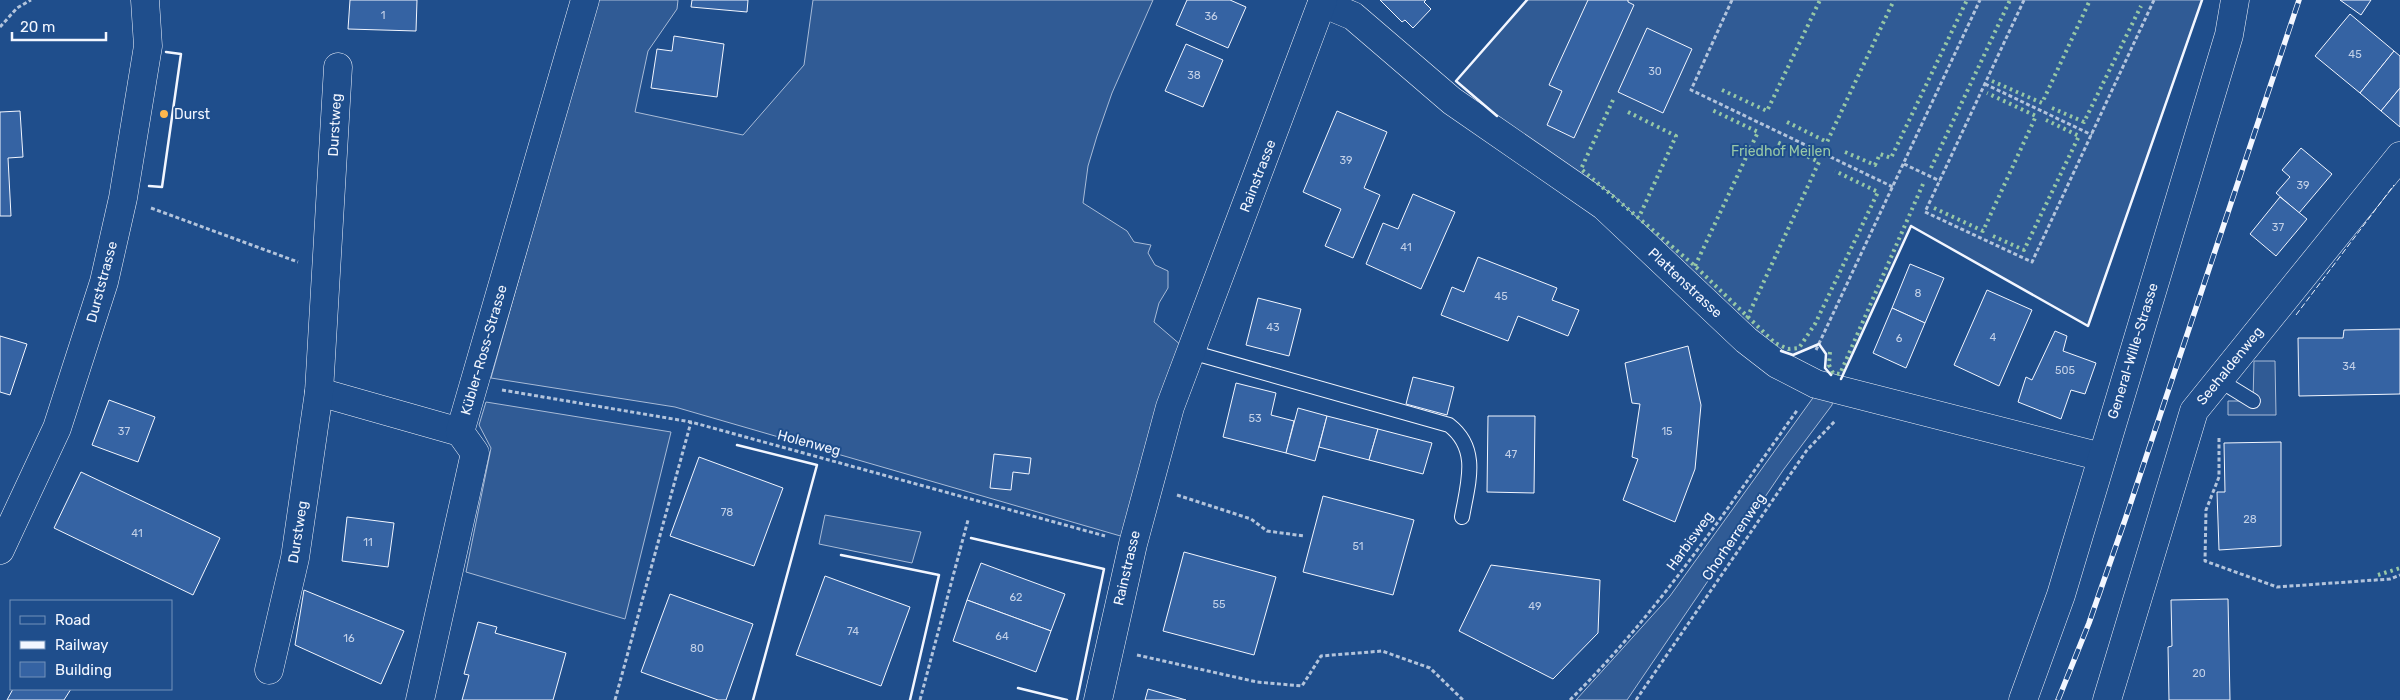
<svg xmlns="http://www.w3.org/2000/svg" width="2400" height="700" font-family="Rubik,sans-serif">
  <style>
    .built { fill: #305b95; stroke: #a8bbd7 }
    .building { fill: #3563a3; stroke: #f2f6ff }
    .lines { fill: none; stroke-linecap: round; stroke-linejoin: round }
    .service-casing { stroke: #f2f6ff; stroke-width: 16 }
    .minor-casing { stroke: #f2f6ff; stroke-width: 29 }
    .path { stroke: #b3c4dc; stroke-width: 3; stroke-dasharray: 4 2.5; stroke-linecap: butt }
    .service { stroke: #1f4e8c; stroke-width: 14 }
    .minor { stroke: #1f4e8c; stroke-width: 28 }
    .rail-casing { stroke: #f2f6ff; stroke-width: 5.5 }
    .rail { stroke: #1f4e8c; stroke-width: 4; stroke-dasharray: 11; stroke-linecap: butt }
    .hedge { stroke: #97c8a6; stroke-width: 4; stroke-dasharray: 2.5 4; stroke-linecap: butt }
    .fence { stroke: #f2f6ff; stroke-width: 1; stroke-dasharray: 6 2.5; stroke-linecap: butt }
    .wall { stroke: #f2f6ff; stroke-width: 2.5 }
    .poi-dot { fill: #ffb74d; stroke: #1f4e8c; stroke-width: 2 }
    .labels { text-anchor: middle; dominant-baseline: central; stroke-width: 4; stroke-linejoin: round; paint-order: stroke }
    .number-label { font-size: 11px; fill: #c3d1e8 }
    .poi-label { font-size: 14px; fill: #f2f6ff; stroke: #1f4e8c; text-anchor: start }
    .street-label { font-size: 14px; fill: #f2f6ff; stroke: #1f4e8c }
    .park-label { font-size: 14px; fill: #97c8a6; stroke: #1f4e8c }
  </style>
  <rect width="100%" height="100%" fill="#1f4e8c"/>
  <g class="built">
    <path d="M597 0H678L677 9 648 51 635 112 743 135 804 65 813 0H1153L1112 93 1097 136 1088 166 1083 203 1127 231 1134 242 1151 245 1148 253 1155 265 1168 271V288L1159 303 1154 322 1182 346 1124 537 675 407 491 378Z"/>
    <path d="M1527 0H2202L2088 326 1911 226 1840 381 1833 378 1825 368 1826 354 1819 344 1793 355 1774 347 1456 81Z"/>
    <path d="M2254 361H2275L2276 415H2228V401H2253Z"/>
    <path d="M1815 395 1833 400 1832 405 1784 469 1627 700H1576L1670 596Z"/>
    <path d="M486 402 671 432 625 619 466 572 491 448 479 425Z"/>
    <path d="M825 515 921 532 912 563 819 544Z"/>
  </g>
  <g class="building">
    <path d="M350 0H417L416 31 348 29Z"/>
    <path d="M692 0H748L747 12 691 7Z"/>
    <path d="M1187 0H1230L1246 7 1228 48 1176 25Z"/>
    <path d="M1380 0H1426L1424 2 1431 9 1413 28 1405 20 1402 22Z"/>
    <path d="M1588 0H1628V2L1634 5 1574 138 1547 125 1562 91 1549 85Z"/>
    <path d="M2340 0H2371L2361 15Z"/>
    <path d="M2350 14 2394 51 2360 93 2315 56Z"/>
    <path d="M1647 28 1692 49 1663 113 1618 92Z"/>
    <path d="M674 36 724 44 717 97 651 88 657 49 672 51Z"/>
    <path d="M1186 44 1223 60 1203 107 1165 91Z"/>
    <path d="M2394 51 2400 56V88L2381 111 2360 93Z"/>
    <path d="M2400 88V127L2381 111Z"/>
    <path d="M20 111 23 157 8 158 11 216H0V112Z"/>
    <path d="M1337 111 1387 132 1364 188 1380 195 1353 258 1325 246 1341 209 1303 192Z"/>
    <path d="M2301 148 2332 174 2299 213 2276 193 2290 177 2282 170Z"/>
    <path d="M1413 194 1455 212 1421 289 1366 264 1383 223 1398 229Z"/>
    <path d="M2280 197 2307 219 2276 256 2250 234Z"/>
    <path d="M1478 257 1557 288 1552 300 1579 310 1568 336 1518 316 1508 341 1441 315 1452 287 1464 292Z"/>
    <path d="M1910 264 1944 278 1925 323 1892 308Z"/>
    <path d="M1987 290 2032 310 1999 386 1954 365Z"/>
    <path d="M1258 298 1301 309 1289 356 1246 345Z"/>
    <path d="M1892 308 1925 323 1906 368 1873 353Z"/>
    <path d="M2400 329V394L2299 396 2298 338H2343L2344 330Z"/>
    <path d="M2055 331 2067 336 2063 351 2096 363 2085 394 2071 390 2061 419 2018 402 2026 377 2032 380Z"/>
    <path d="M0 336 27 344 10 395 0 392Z"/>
    <path d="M1688 346 1701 405 1695 469 1675 522 1623 500 1638 459 1632 457 1640 404 1632 403 1625 363Z"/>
    <path d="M1413 377 1454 387 1447 415 1406 404Z"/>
    <path d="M1236 383 1276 393 1271 415 1294 421 1286 453 1223 437Z"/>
    <path d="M109 400 155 417 138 462 92 445Z"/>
    <path d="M1298 408 1327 416 1315 461 1286 453Z"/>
    <path d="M1327 416 1378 429 1369 460 1319 447Z"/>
    <path d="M1488 416H1535L1534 493 1487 492Z"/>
    <path d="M1378 429 1432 443 1423 474 1369 460Z"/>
    <path d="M2281 442V546L2219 550 2217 492H2225L2224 443Z"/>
    <path d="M994 454 1031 458 1029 474 1013 472 1011 490 990 488Z"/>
    <path d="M699 457 783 488 754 566 670 536Z"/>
    <path d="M81 472 220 538 193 595 54 528Z"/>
    <path d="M1323 496 1414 520 1393 595 1303 572Z"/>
    <path d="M347 517 394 523 388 567 342 561Z"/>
    <path d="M1184 552 1276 577 1254 655 1163 631Z"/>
    <path d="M981 563 1065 594 1051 631 967 600Z"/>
    <path d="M1491 565 1600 580 1598 633 1553 679 1459 631Z"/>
    <path d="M825 576 910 607 881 686 796 655Z"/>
    <path d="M304 590 404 631 381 684 295 645Z"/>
    <path d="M670 594 753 624 726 700H718L641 672Z"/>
    <path d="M2228 599 2230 700H2169L2168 647 2172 646 2171 600Z"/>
    <path d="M967 600 1051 631 1036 672 953 641Z"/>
    <path d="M478 622 497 627 495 633 566 653 553 700H462L469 675 464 674Z"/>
    <path d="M13 689H71L64 700H7Z"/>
    <path d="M1148 689 1186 700H1145Z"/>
  </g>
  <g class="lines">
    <g class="service-casing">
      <g id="service">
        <path d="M1191 352 1449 425C1480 449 1468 483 1462 517"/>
        <path d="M2219 380 2253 401"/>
      </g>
    </g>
    <g class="minor-casing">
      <g id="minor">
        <path d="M1322 3 1353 16 1452 101 1604 206 1746 340 1777 364 1816 384 2102 457"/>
        <path d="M319 392 460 432"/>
        <path d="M0 550 57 428 104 282 123 198 148 46 145 0"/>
        <path d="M269 670 295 558 319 392 338 67"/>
        <path d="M420 700 475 453 460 432 585 0"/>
        <path d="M1098 700 1133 544 1170 407 1323 0"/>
        <path d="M2023 700 2061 595 2229 35 2235 0"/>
        <path d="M2107 700 2194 411 2400 156"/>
      </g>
    </g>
    <g class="path">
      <path d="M1732 0 1691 90 1893 187"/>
      <path d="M2024 0 1925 212 2032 262 2154 0"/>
      <path d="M0 27 17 8 31 0"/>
      <path d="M1985 84 2092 135"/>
      <path d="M1904 164 1940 181"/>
      <path d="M151 208 298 262"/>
      <path d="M1816 350 1980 0"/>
      <path d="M502 390 691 422 1105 536"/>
      <path d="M2219 438V477L2206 510 2205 561 2277 587 2390 579 2400 575"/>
      <path d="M1177 495 1251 519 1267 531 1304 536"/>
      <path d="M1137 655 1257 682 1302 686 1321 656 1382 651 1430 668 1463 700"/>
      <path d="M615 700 691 422"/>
      <path d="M920 700 968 520"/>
      <path d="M1570 700C1658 613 1726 510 1798 409"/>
      <path d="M1636 700 1807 450 1835 421"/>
    </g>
    <use href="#service" class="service"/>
    <use href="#minor" class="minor"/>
    <g class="rail-casing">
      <path id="rail" d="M2058 700 2089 623 2126 517 2299 0"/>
    </g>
    <use href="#rail" class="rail"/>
    <g class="hedge">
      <path d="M1992 81 2042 103 2090 0"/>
      <path d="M1722 90 1767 111 1820 0"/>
      <path d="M1613 100 1581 169 1695 266 1775 343 1788 349 1799 348 1815 324 1878 192 1835 171"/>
      <path d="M2052 108 2084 122 2141 6"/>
      <path d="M1628 112 1676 136 1639 217"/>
      <path d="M1787 122 1827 142 1894 0"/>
      <path d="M1845 152 1875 165 1880 154 1891 158 1967 0"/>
      <path d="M1931 168 2010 0"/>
      <path d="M1934 208 1983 231 2036 116 1987 93"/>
      <path d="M1993 236 2024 250 2079 136 2046 120"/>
      <path d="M1695 266 1758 132 1712 110"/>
      <path d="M1747 318 1819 162 1777 142"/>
      <path d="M1830 352 1829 365 1833 373 1840 374 1923 184"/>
      <path d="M2378 575 2400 568"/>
    </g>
    <path class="fence" d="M2296 315 2394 185"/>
    <g class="wall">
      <path d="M1497 116 1456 81 1527 0"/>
      <path d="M149 186 162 187 181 54 166 52"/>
      <path d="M1781 351 1793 355 1819 344 1826 354 1825 368 1831 375"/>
      <path d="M1841 379 1911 226 2088 326 2202 0"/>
      <path d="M737 445 817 465 753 700"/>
      <path d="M971 538 1104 569 1077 700"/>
      <path d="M841 555 939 575 910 700"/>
      <path d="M1018 688 1067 700"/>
    </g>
  </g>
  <circle class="poi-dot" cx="164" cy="114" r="5"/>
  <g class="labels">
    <g class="number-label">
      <text x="383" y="15">1</text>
      <text x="1211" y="16">36</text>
      <text x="2355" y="54">45</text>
      <text x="1655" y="71">30</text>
      <text x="1194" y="75">38</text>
      <text x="1346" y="160">39</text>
      <text x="2303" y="185">39</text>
      <text x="2278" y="227">37</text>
      <text x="1406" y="247">41</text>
      <text x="1918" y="293">8</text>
      <text x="1501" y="296">45</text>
      <text x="1273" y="327">43</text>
      <text x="1993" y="337">4</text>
      <text x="1899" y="338">6</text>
      <text x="2349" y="366">34</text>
      <text x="2065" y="370">505</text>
      <text x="1255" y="418">53</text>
      <text x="124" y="431">37</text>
      <text x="1667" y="431">15</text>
      <text x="1511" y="454">47</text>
      <text x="727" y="512">78</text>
      <text x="2250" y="519">28</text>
      <text x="137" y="533">41</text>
      <text x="368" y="542">11</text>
      <text x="1358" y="546">51</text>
      <text x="1016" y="597">62</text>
      <text x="1219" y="604">55</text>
      <text x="1535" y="606">49</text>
      <text x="853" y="631">74</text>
      <text x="1002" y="636">64</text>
      <text x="349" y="638">16</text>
      <text x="697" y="648">80</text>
      <text x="2199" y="673">20</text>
    </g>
    <g class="poi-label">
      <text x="174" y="114">Durst</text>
    </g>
    <g class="street-label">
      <text transform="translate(335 125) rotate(-87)">Durstweg</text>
      <text transform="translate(1258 176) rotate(-69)">Rainstrasse</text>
      <text transform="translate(102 282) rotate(-75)">Durststrasse</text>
      <text transform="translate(1685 283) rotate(43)">Plattenstrasse</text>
      <text transform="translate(484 350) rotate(-74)">Kübler-Ross-Strasse</text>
      <text transform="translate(2133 351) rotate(-73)">General-Wille-Strasse</text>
      <text transform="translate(2230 366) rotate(-51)">Seehaldenweg</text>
      <text transform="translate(809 443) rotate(15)">Holenweg</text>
      <text transform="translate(298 532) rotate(-81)">Durstweg</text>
      <text transform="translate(1734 537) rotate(-56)">Chorherrenweg</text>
      <text transform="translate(1690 541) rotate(-54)">Harbisweg</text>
      <text transform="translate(1127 568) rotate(-77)">Rainstrasse</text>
    </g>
    <g class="park-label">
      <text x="1781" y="151">Friedhof Meilen</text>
    </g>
  </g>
  <rect x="10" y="600" width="162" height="90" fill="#1f4e8c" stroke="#7391ba"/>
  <rect x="20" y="616" width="25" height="8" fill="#1f4e8c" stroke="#7391ba"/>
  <text x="55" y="625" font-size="15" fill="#f2f6ff">Road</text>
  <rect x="20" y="641" width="25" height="8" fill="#f2f6ff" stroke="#7391ba"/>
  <text x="55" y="650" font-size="15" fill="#f2f6ff">Railway</text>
  <rect x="20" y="662" width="25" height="15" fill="#3563a3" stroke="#7391ba"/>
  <text x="55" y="675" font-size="15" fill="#f2f6ff">Building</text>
  <path d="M12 32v8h94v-8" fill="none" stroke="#f2f6ff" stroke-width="2.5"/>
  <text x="20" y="32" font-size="15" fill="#f2f6ff" stroke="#1f4e8c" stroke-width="4" paint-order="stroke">20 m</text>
</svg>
